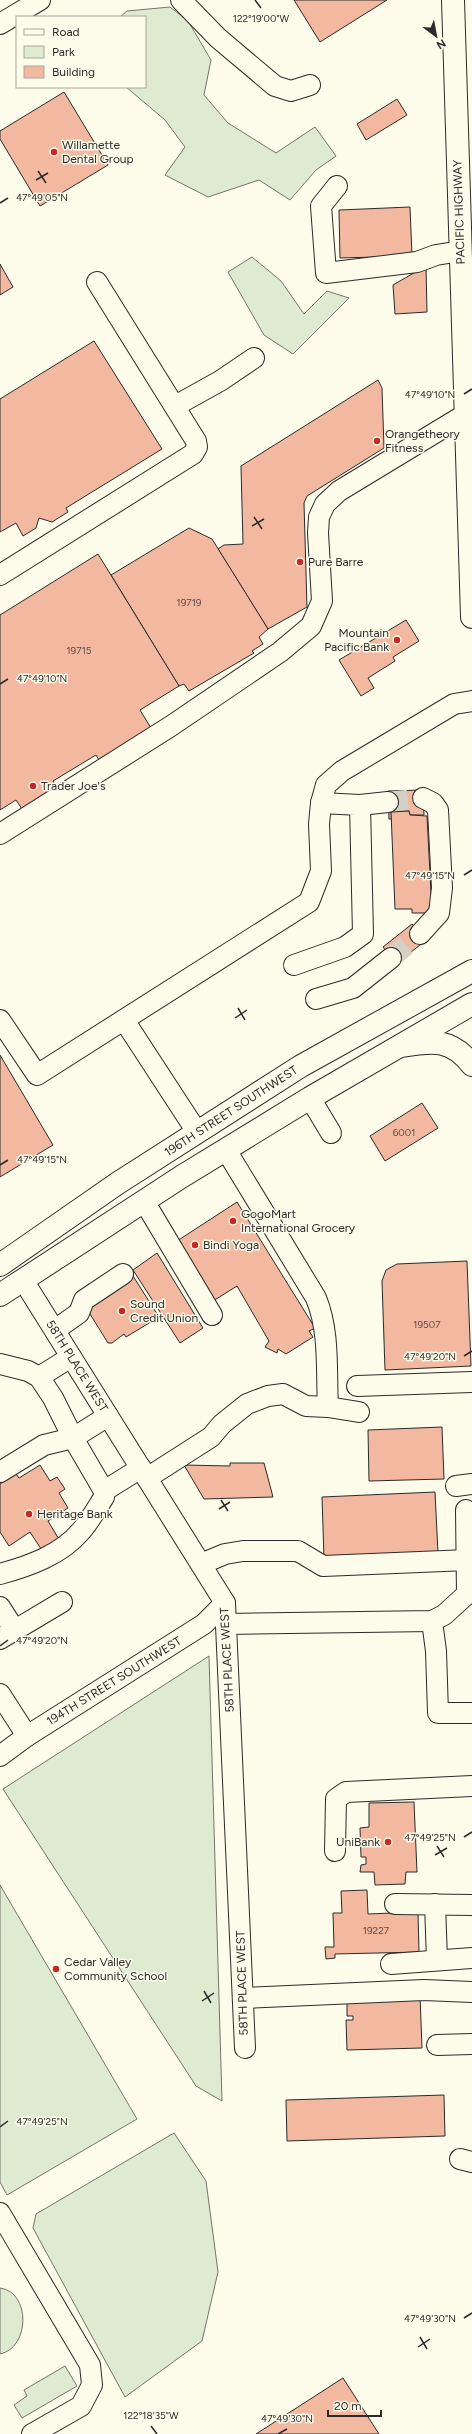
<svg xmlns="http://www.w3.org/2000/svg" width="472" height="2434" font-family="Figtree,sans-serif">
  <style>
    .green { fill: #deebd1; stroke: #74746e }
    .building { fill: #f2b8a0; stroke: #2b2b2b }
    .lines { fill: none; stroke-linecap: round; stroke-linejoin: round }
    .minor-tunnel { stroke: #d3d1c4; stroke-width: 20; stroke-dasharray: 20 10; stroke-linecap: butt }
    .minor-casing { stroke: #2b2b2b; stroke-width: 22 }
    .major-casing { stroke: #2b2b2b; stroke-width: 24 }
    .highway-casing { stroke: #2b2b2b; stroke-width: 24 }
    .minor { stroke: #fdfbea; stroke-width: 20 }
    .major { stroke: #fdfbea; stroke-width: 22 }
    .highway { stroke: #fdfbea; stroke-width: 22 }
    .ticks { fill: none; stroke: #2b2b2b; stroke-width: 1.5 }
    .poi-dot { fill: #c62828; stroke: #fdfbea; stroke-width: 1.5 }
    .labels { text-anchor: middle; dominant-baseline: central; stroke-width: 3; stroke-linejoin: round; paint-order: stroke }
    .number-label { font-size: 10px; fill: #5d4e48 }
    .poi-label { font-size: 12px; fill: #2b2b2b; stroke: #fdfbea; text-anchor: start }
    .street-label { font-size: 12px; fill: #2b2b2b; stroke: #fdfbea }
    .ticks-label { font-size: 10px; text-anchor: middle; fill: #2b2b2b; stroke: #fdfbea; stroke-width: 3; stroke-linejoin: round; paint-order: stroke }
  </style>
  <rect width="100%" height="100%" fill="#fdfbea"/>
  <g class="green">
    <path d="M170 7 188 21 211 60 204 95 228 123 276 153 315 127 336 156 316 170 290 200 259 180 208 197 165 175 185 147 165 120 126 87H145V17H120L127 11Z"/>
    <path d="M252 257 281 281 304 314 327 291 349 298 293 354 264 335 228 272Z"/>
    <path d="M209 1656 222 2101 196 2086 3 1789Z"/>
    <path d="M0 1885 137 2119 7 2195 0 2182Z"/>
    <path d="M174 2133 206 2181 218 2272 202 2341 125 2397 33 2228 36 2214Z"/>
    <path d="M0 2288C31 2292 30 2348 0 2354Z"/>
    <path d="M65 2366 77 2386 22 2418 14 2405 27 2396 24 2390Z"/>
  </g>
  <g class="building">
    <path d="M294 0H387L320 42Z"/>
    <path d="M64 92 108 165 40 206 0 139V131Z"/>
    <path d="M397 99 407 115 366 140 357 124Z"/>
    <path d="M410 207 412 256 340 258 339 210Z"/>
    <path d="M0 264 13 287 0 295Z"/>
    <path d="M426 266 427 312 395 314 393 285Z"/>
    <path d="M94 341 162 449 66 508 68 512 52 522 39 518 36 528 23 536 16 523 0 532V399Z"/>
    <path d="M378 380 382 388 384 448 307 496 304 503 307 607 268 629 218 549 224 545 243 544 241 466Z"/>
    <path d="M189 528 212 539 268 629 259 637 263 644 252 651 254 653 189 691 184 684 179 686 111 575Z"/>
    <path d="M98 554 179 686 140 710 151 728 99 760 96 755 53 781 57 788 22 809 16 800 0 810V615Z"/>
    <path d="M406 620 419 641 393 657 395 661 368 678 374 688 361 696 339 660Z"/>
    <path d="M423 790 424 815H410L409 811 391 812 392 819H389L388 791Z"/>
    <path d="M409 811 410 815 427 816 432 913H412V909H395L391 812Z"/>
    <path d="M412 924 425 941 396 964 383 947Z"/>
    <path d="M0 1055 53 1145 0 1177Z"/>
    <path d="M422 1103 438 1128 385 1161 370 1136Z"/>
    <path d="M237 1202 315 1328 309 1331 313 1337 286 1354 278 1349 277 1353 265 1347 269 1341 237 1286 213 1301 174 1243Z"/>
    <path d="M157 1253 203 1328 180 1343 133 1270Z"/>
    <path d="M467 1261 471 1366 385 1370 382 1281 386 1270 397 1264Z"/>
    <path d="M133 1276 159 1317 126 1337 124 1334 112 1343H108L85 1306Z"/>
    <path d="M442 1427 444 1479 369 1481 368 1430Z"/>
    <path d="M230 1463H264L273 1497 204 1499 184 1465 230 1466Z"/>
    <path d="M40 1465 50 1481 57 1477 65 1489 59 1493 68 1508 48 1521 60 1541 43 1552 30 1532 9 1546 0 1532V1484L16 1474 19 1478Z"/>
    <path d="M435 1492 438 1553 324 1558 322 1497Z"/>
    <path d="M414 1802 417 1872H406L405 1884 375 1885 374 1872H360L361 1865 366 1864V1857H361L360 1828 369 1827V1803Z"/>
    <path d="M367 1890 368 1914 418 1912 419 1952 335 1954V1958L326 1959 325 1947H334L333 1913H342L341 1891Z"/>
    <path d="M420 1995 422 2048 347 2050 346 2020H353V2016H347V2000Z"/>
    <path d="M444 2095 445 2136 287 2141 286 2100Z"/>
    <path d="M343 2378 379 2434H256Z"/>
  </g>
  <g class="lines">
    <g class="minor-tunnel">
      <path d="M388 802 423 798"/>
      <path d="M391 958 420 934"/>
    </g>
    <g class="minor-casing">
      <g id="minor">
        <path d="M181 0 218 38 275 86 291 91 310 85"/>
        <path d="M0 24 40 0"/>
        <path d="M337 186 321 206 326 273 417 262 436 255 461 251"/>
        <path d="M175 406 220 381 254 358"/>
        <path d="M0 575 193 454 197 447 196 441 97 282"/>
        <path d="M360 805 388 802"/>
        <path d="M0 834 171 726 280 652 311 626 322 601 318 533 319 517 325 504 339 491 466 414"/>
        <path d="M420 934 439 913 442 888 438 810 433 803 423 798"/>
        <path d="M294 965 345 947 363 934 360 805 321 803"/>
        <path d="M316 999 353 988 391 958"/>
        <path d="M0 1020 37 1075 309 902 321 871 319 824 321 803 326 785 342 771 454 704 472 701"/>
        <path d="M124 1020 197 1132"/>
        <path d="M310 1098 331 1133"/>
        <path d="M226 1150 316 1298C330 1332 326 1371 328 1407"/>
        <path d="M144 1201 212 1315"/>
        <path d="M23 1280 225 1603 245 2048"/>
        <path d="M55 1330 79 1313 84 1300 123 1274"/>
        <path d="M0 1364 28 1371 39 1377 53 1398 73 1438 104 1491V1497C97 1508 90 1521 81 1531 61 1555 29 1566 0 1574"/>
        <path d="M39 1377 71 1357"/>
        <path d="M357 1386 472 1382"/>
        <path d="M0 1472 44 1445 73 1438 108 1416"/>
        <path d="M147 1478 211 1437 222 1424 247 1404 268 1396 283 1394 306 1406 328 1407 359 1412"/>
        <path d="M456 1486 472 1484"/>
        <path d="M104 1491 141 1468"/>
        <path d="M466 1510 467 1594 472 1593"/>
        <path d="M201 1564 225 1554 243 1551H298L323 1566 468 1560"/>
        <path d="M0 1607 14 1629"/>
        <path d="M432 1621 436 1651 438 1713H472"/>
        <path d="M226 1624 432 1621 444 1615 467 1594"/>
        <path d="M0 1639 62 1602"/>
        <path d="M0 1694 27 1736"/>
        <path d="M0 1756 27 1736 204 1624 225 1603"/>
        <path d="M335 1851 336 1799 346 1792 472 1786"/>
        <path d="M395 1904 472 1905"/>
        <path d="M435 1904 437 1960"/>
        <path d="M391 1964 472 1958"/>
        <path d="M243 1998 424 1990 472 1992"/>
        <path d="M437 2045 472 2044"/>
        <path d="M460 2159 472 2162"/>
        <path d="M0 2213 90 2365 92 2385 81 2406 32 2434"/>
      </g>
    </g>
    <g class="major-casing">
      <g id="major">
        <path d="M0 1265 118 1183 301 1066 472 971"/>
        <path d="M0 1295 181 1177 310 1098 472 1004"/>
      </g>
    </g>
    <g class="highway-casing">
      <g id="highway">
        <path d="M453 0 472 617"/>
        <path d="M401 1046C433 1041 451 1038 472 1065"/>
      </g>
    </g>
    <use href="#minor" class="minor"/>
    <use href="#major" class="major"/>
    <use href="#highway" class="highway"/>
  </g>
  <path class="ticks" d="M255 0 261 8M38 171 46 183M36 180 48 173M0 203 8 198M464 394 472 389M254 517 262 529M252 526 264 519M0 684 8 679M464 875 472 870M238 1008 245 1020M235 1018 247 1010M0 1165 8 1160M464 1356 472 1351M221 1500 228 1511M219 1509 230 1502M0 1646 8 1640M464 1837 472 1832M437 1846 444 1857M435 1855 447 1848M204 1991 211 2003M202 2001 214 1993M0 2127 8 2121M464 2318 472 2313M420 2337 427 2349M418 2347 430 2339M151 2426 157 2434M278 2434 287 2429"/>
  <g class="poi-dot">
    <circle cx="54" cy="152" r="4"/>
    <circle cx="377" cy="441" r="4"/>
    <circle cx="300" cy="562" r="4"/>
    <circle cx="397" cy="640" r="4"/>
    <circle cx="33" cy="786" r="4"/>
    <circle cx="233" cy="1221" r="4"/>
    <circle cx="195" cy="1245" r="4"/>
    <circle cx="122" cy="1311" r="4"/>
    <circle cx="29" cy="1514" r="4"/>
    <circle cx="388" cy="1842" r="4"/>
    <circle cx="56" cy="1969" r="4"/>
  </g>
  <g class="labels">
    <g class="number-label">
      <text x="189" y="602">19719</text>
      <text x="79" y="650">19715</text>
      <text x="404" y="1132">6001</text>
      <text x="427" y="1324">19507</text>
      <text x="376" y="1930">19227</text>
    </g>
    <g class="poi-label">
      <text x="62" y="145">Willamette<tspan x="62" dy="14">Dental Group</tspan></text>
      <text x="385" y="434">Orangetheory<tspan x="385" dy="14">Fitness</tspan></text>
      <text x="308" y="562">Pure Barre</text>
      <text x="389" y="633" text-anchor="end">Mountain<tspan x="389" dy="14">Pacific Bank</tspan></text>
      <text x="41" y="786">Trader Joe's</text>
      <text x="241" y="1214">GogoMart<tspan x="241" dy="14">International Grocery</tspan></text>
      <text x="203" y="1245">Bindi Yoga</text>
      <text x="130" y="1304">Sound<tspan x="130" dy="14">Credit Union</tspan></text>
      <text x="37" y="1514">Heritage Bank</text>
      <text x="380" y="1842" text-anchor="end">UniBank</text>
      <text x="64" y="1962">Cedar Valley<tspan x="64" dy="14">Community School</tspan></text>
    </g>
    <g class="street-label">
      <text transform="translate(459 212) rotate(-92)">PACIFIC HIGHWAY</text>
      <text transform="translate(231 1111) rotate(-33)">196TH STREET SOUTHWEST</text>
      <text transform="translate(77 1366) rotate(58)">58TH PLACE WEST</text>
      <text transform="translate(227 1660) rotate(-93)">58TH PLACE WEST</text>
      <text transform="translate(114 1681) rotate(-32)">194TH STREET SOUTHWEST</text>
      <text transform="translate(242 1983) rotate(-92)">58TH PLACE WEST</text>
    </g>
  </g>
  <g class="ticks-label">
    <text x="261" y="22">122°19'00"W</text>
    <text x="42" y="201">47°49'05"N</text>
    <text x="430" y="398">47°49'10"N</text>
    <text x="42" y="682">47°49'10"N</text>
    <text x="430" y="879">47°49'15"N</text>
    <text x="42" y="1163">47°49'15"N</text>
    <text x="430" y="1360">47°49'20"N</text>
    <text x="42" y="1644">47°49'20"N</text>
    <text x="430" y="1841">47°49'25"N</text>
    <text x="42" y="2125">47°49'25"N</text>
    <text x="430" y="2322">47°49'30"N</text>
    <text x="151" y="2419">122°18'35"W</text>
    <text x="287" y="2422">47°49'30"N</text>
  </g>
  <rect x="16" y="16" width="130" height="72" fill="#fdfbea" stroke="#a9a89e"/>
  <rect x="24" y="29" width="20" height="6" fill="#fdfbea" stroke="#a9a89e"/>
  <text x="52" y="36" font-size="12" fill="#2b2b2b">Road</text>
  <rect x="24" y="46" width="20" height="12" fill="#deebd1" stroke="#a9a89e"/>
  <text x="52" y="56" font-size="12" fill="#2b2b2b">Park</text>
  <rect x="24" y="66" width="20" height="12" fill="#f2b8a0" stroke="#a9a89e"/>
  <text x="52" y="76" font-size="12" fill="#2b2b2b">Building</text>
  <g transform="translate(436 36) rotate(148)" stroke="#fdfbea" stroke-width="3" paint-order="stroke">
  <path d="M0-3L7 15L0 10L-7 15Z" fill="#2b2b2b"/>
  <text y="-6" font-size="11" font-weight="bold" text-anchor="middle" fill="#2b2b2b">N</text>
  </g>
  <path d="M328 2410v6h53v-6" fill="none" stroke="#2b2b2b" stroke-width="2"/>
  <text x="334" y="2410" font-size="12" fill="#2b2b2b" stroke="#fdfbea" stroke-width="3" paint-order="stroke">20 m</text>
</svg>
